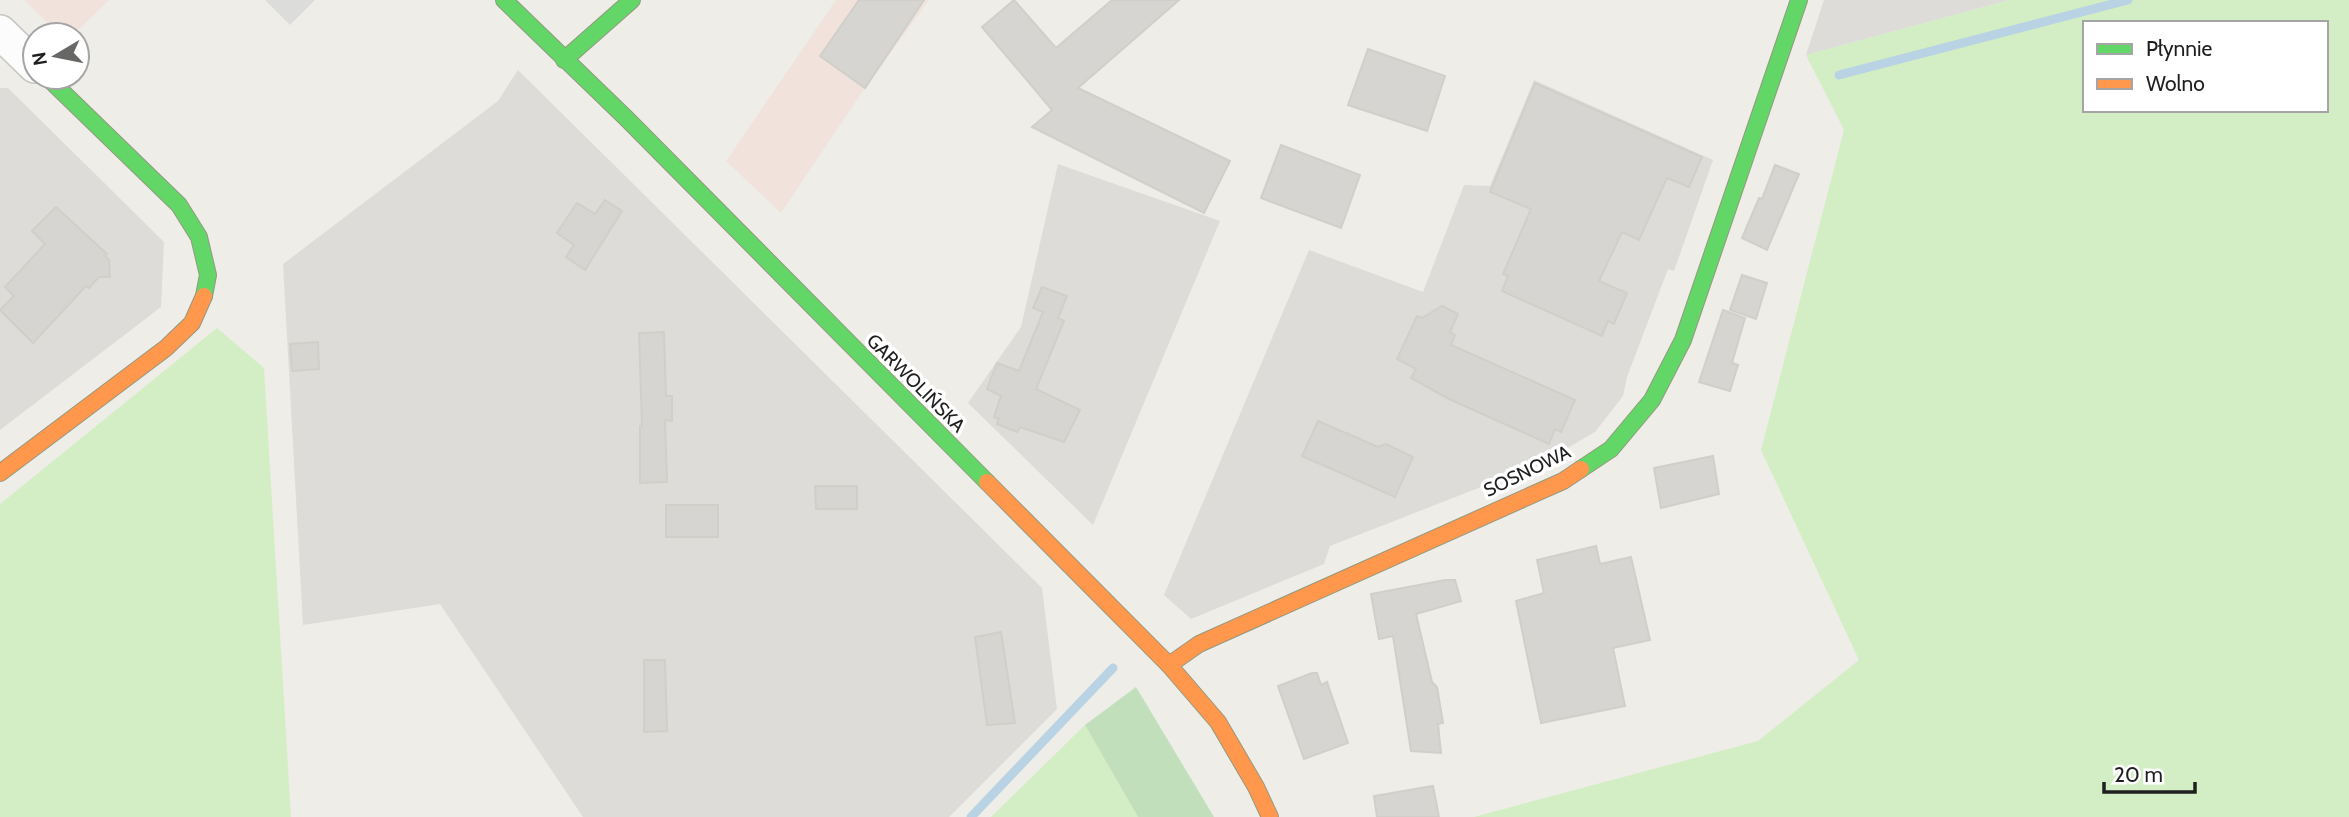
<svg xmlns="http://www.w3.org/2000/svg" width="2349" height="817" font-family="Cabin,sans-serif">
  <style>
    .residential { fill: #dddcd9 }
    .commercial { fill: #f1e3dc }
    .grass { fill: #d3eec4; fill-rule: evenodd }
    .forest { fill: #c1dfbb }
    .parking { fill: #dcdcda }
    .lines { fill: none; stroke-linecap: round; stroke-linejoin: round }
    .stream { stroke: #b9d3e4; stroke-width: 9 }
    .building { fill: #d6d5d1; stroke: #d1cfc9; stroke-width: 2 }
    .street-casing { stroke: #c6c6c4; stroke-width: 36 }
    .fast-casing { stroke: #93997f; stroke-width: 18 }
    .slow-casing { stroke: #93997f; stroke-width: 18 }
    .street { stroke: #fcfcfc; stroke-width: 33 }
    .fast { stroke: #63d668; stroke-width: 16 }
    .slow { stroke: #ff974d; stroke-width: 16 }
    .labels { text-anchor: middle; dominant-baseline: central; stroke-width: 7; stroke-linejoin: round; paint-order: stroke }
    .street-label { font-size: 19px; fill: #1f1f1f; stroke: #fff }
  </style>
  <rect width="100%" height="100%" fill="#eeede8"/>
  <g class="residential">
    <path d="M1824 0H2010L1806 55Z"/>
    <path d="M518 70 1042 588 1057 709 949 817H583L440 604 303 625 283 264 498 101Z"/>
    <path d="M1534 80 1713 160 1674 271 1668 269 1627 377 1623 396 1595 432 1540 464 1330 546 1324 564 1191 619 1164 595 1309 250 1423 292 1464 185 1490 186Z"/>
    <path d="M0 88H8L164 242 161 307 0 430Z"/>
    <path d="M1058 164 1220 221 1093 525 968 403 1021 327Z"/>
  </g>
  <g class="commercial">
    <path d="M24 0H109L73 35H60Z"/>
    <path d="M836 0H929L865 88 781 213 726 161Z"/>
  </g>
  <g class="grass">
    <path d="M2010 0H2349V817H1474L1758 741 1859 660 1761 450 1844 130 1806 55ZM2085 23H2326V110H2085Z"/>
    <path d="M217 328 264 368 291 817H0V504Z"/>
    <path d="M1085 725 1138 817H991Z"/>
  </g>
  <path class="forest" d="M1136 687 1214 817H1138L1085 725Z"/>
  <path class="parking" d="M265 0H315L290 25Z"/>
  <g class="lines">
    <g class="stream">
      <path d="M1839 75 2128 0"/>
      <path d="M971 817 1113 668"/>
    </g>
  </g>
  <g class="building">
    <path d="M859 0H924L865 88 820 56Z"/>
    <path d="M1014 0 1056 48 1112 0H1179L1078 88 1230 161 1204 213 1032 127 1052 110 982 27Z"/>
    <path d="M1368 49 1445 76 1427 131 1348 105Z"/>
    <path d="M1535 83 1702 157 1689 187 1667 178 1639 240 1622 232 1599 281 1627 293 1614 324 1608 321 1602 336 1502 291 1508 276 1503 274 1531 209 1490 192Z"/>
    <path d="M1281 145 1360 175 1341 228 1261 198Z"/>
    <path d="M1775 165 1799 174 1767 250 1742 238 1759 198 1762 199Z"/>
    <path d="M605 200 622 211 585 270 566 257 574 245 557 233 577 203 595 214Z"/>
    <path d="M56 207 107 254 105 256 109 260 110 277H99L89 288 86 286 33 343 0 310 14 296 5 287 45 244 32 231Z"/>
    <path d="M1742 275 1767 283 1756 319 1730 310Z"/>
    <path d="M1042 287 1067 296 1058 318 1064 321 1036 389 1080 410 1064 442 1020 427 1017 432 997 424 999 419 994 417 1001 396 987 389 997 363 1019 371 1043 312 1033 308Z"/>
    <path d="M1442 306 1458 314 1450 332 1455 335 1451 345 1575 400 1561 432 1555 429 1549 444 1449 399 1411 378 1416 369 1397 359 1417 316 1422 318Z"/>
    <path d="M1723 310 1745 318 1732 363 1738 365 1730 391 1699 382Z"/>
    <path d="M664 332 666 396H672V421L665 420 667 482 640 483V426H642L639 333Z"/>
    <path d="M318 342 319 369 292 371 290 344Z"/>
    <path d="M1318 421 1378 447 1386 444 1413 457 1395 497 1302 456Z"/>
    <path d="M1713 456 1719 494 1661 508 1654 468Z"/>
    <path d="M815 486H857V509H816Z"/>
    <rect x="666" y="505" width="52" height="32"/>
    <path d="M1596 546 1600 564 1631 557 1650 640 1613 648 1625 706 1541 723 1516 601 1544 593 1537 560Z"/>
    <path d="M1445 580H1455L1461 601 1416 614 1432 682 1437 687 1443 723 1438 724 1441 753 1411 751 1393 636 1379 639 1371 594Z"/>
    <path d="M1001 632 1015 723 987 725 975 637Z"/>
    <path d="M644 660H665L667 731 644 732Z"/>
    <path d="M1312 673H1317L1321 685 1327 682 1348 743 1304 759 1278 686Z"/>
    <path d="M1433 786 1439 817H1377L1374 796Z"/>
  </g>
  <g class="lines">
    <g class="street-casing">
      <path id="street" d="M0 32 35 66"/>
    </g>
    <g class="fast-casing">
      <g id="fast">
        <path d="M504 0 626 118 987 482"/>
        <path d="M564 60 632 0"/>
        <path d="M47 77 179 205 199 237 208 275 204 296"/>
        <path d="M1581 469 1611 449 1652 400 1683 340 1799 0"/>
      </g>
    </g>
    <g class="slow-casing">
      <g id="slow">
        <path d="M0 473 166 348 192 323 204 296"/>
        <path d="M987 482 1169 665 1218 722 1256 787 1270 817"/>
        <path d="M1169 665 1199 644 1563 481 1581 469"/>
      </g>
    </g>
    <use href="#street" class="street"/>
    <use href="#fast" class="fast"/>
    <use href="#slow" class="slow"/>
  </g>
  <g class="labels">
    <g class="street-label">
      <text transform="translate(916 383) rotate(45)">GARWOLIŃSKA</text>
      <text transform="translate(1527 471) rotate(-26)">SOSNOWA</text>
    </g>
  </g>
  <rect x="2083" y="21" width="245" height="91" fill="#ffffff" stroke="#a5a5a5" stroke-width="2"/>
  <rect x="2097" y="44" width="35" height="10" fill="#63d668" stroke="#a5a5a5" stroke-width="2"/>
  <text x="2146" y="56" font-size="21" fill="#1f1f1f">Płynnie</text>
  <rect x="2097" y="79" width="35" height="10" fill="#ff974d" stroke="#a5a5a5" stroke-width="2"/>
  <text x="2146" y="91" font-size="21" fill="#1f1f1f">Wolno</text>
  <g transform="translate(56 56) rotate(260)"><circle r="33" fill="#ffffff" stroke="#a5a5a5" stroke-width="2"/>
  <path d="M0-5L12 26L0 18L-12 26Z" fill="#676765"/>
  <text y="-10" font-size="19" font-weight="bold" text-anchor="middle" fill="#1f1f1f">N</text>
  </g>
  <path d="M2104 782v10h91v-10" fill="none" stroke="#1f1f1f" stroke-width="3.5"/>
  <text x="2114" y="782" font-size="21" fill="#1f1f1f" stroke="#ffffff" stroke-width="5" paint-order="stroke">20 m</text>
</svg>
